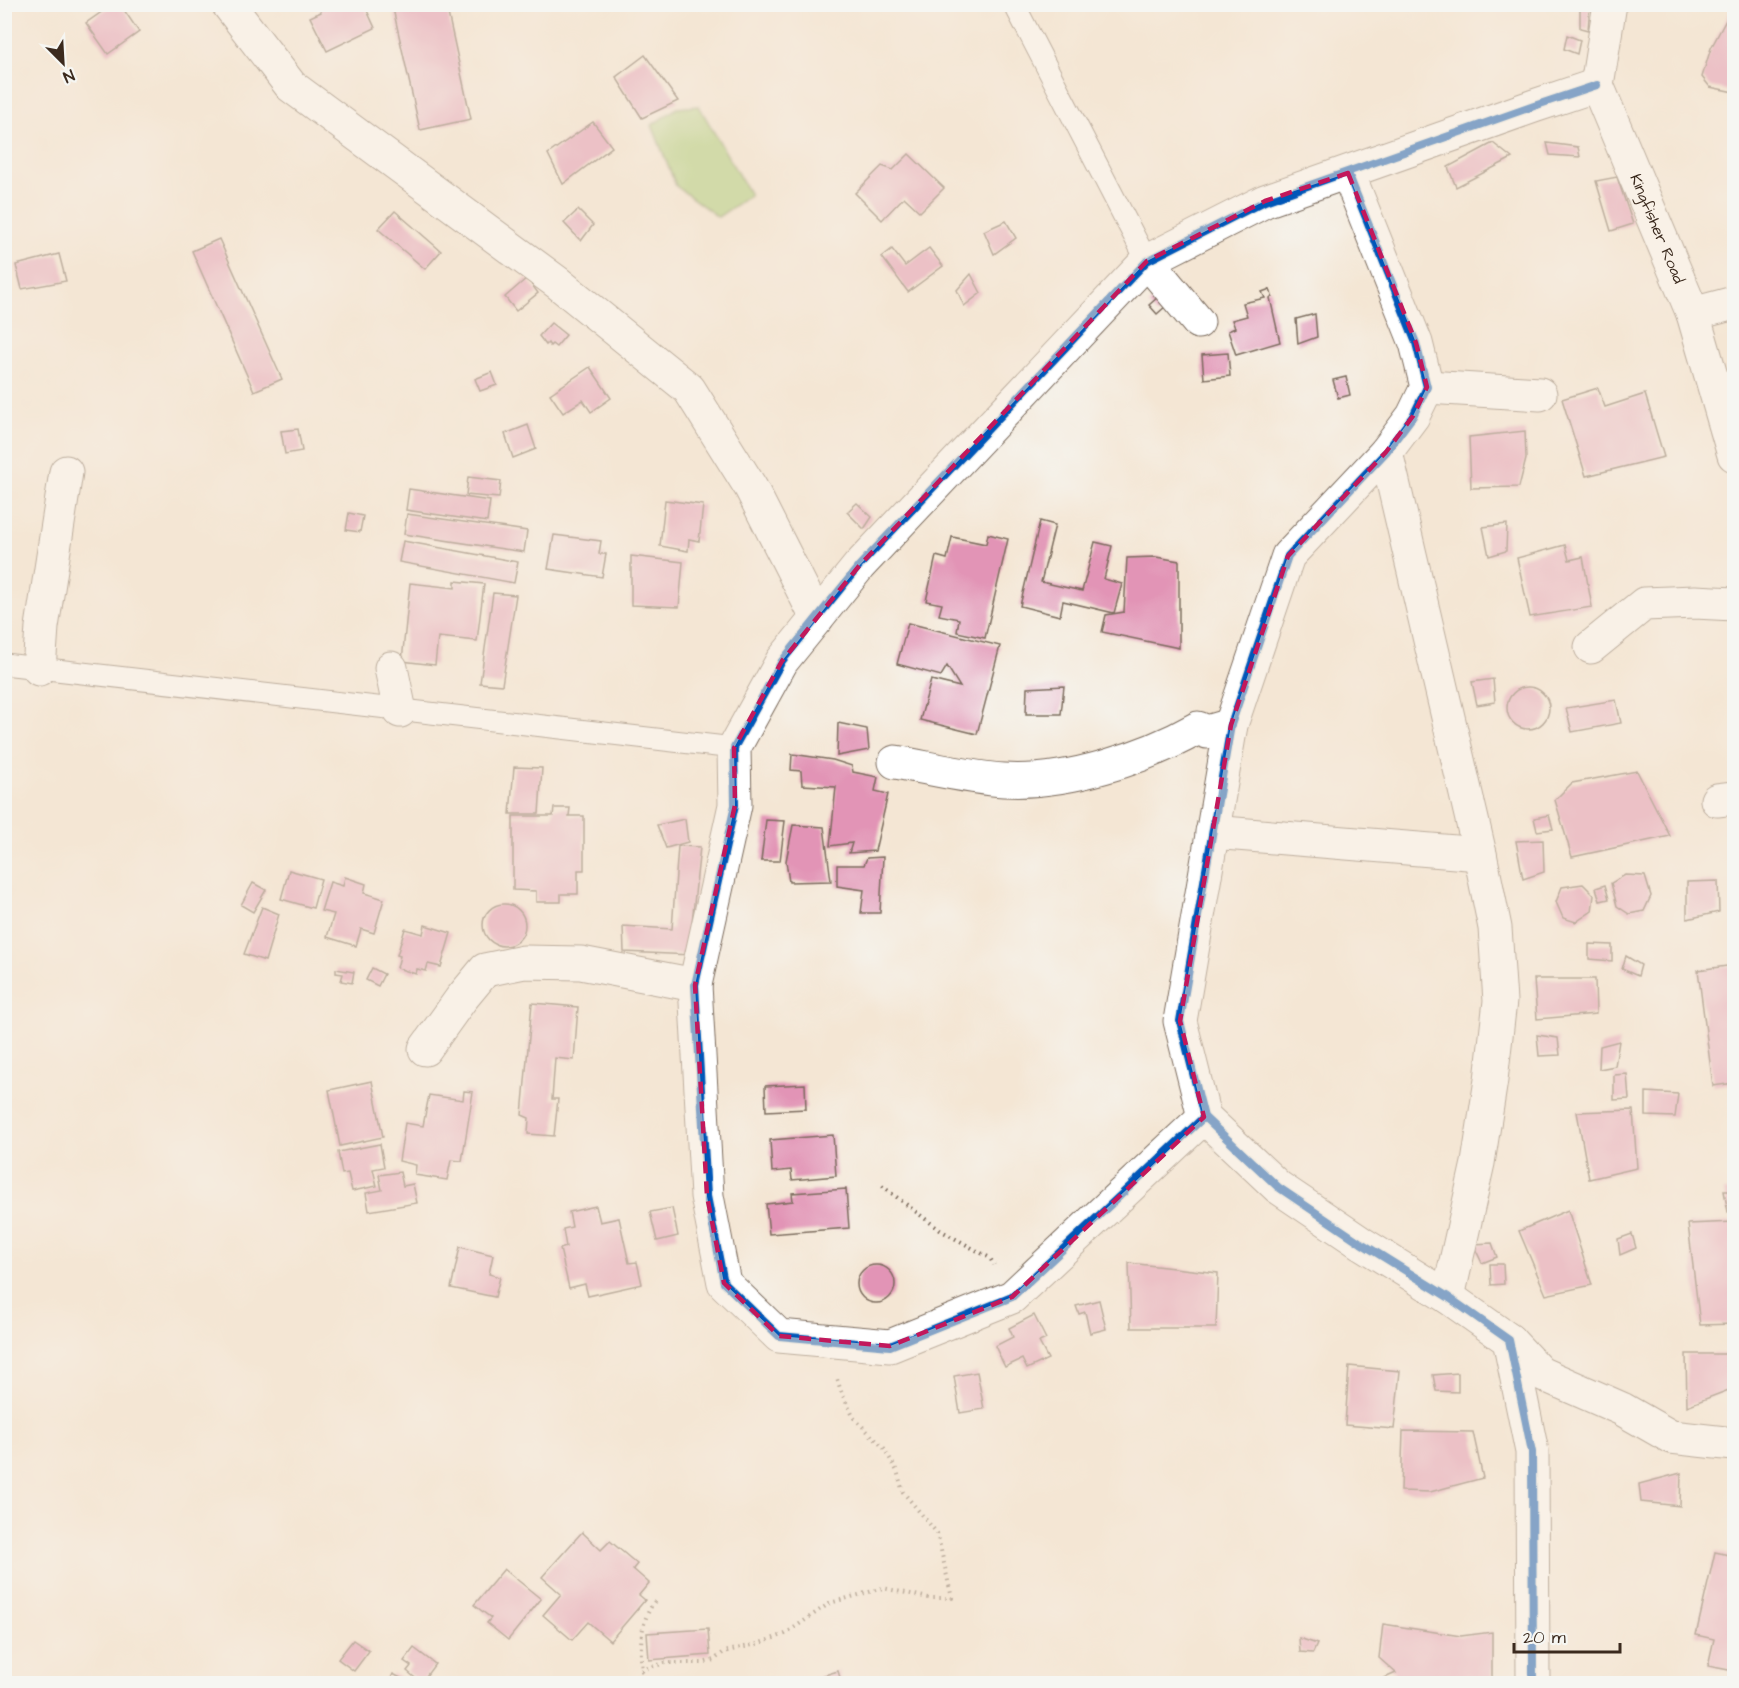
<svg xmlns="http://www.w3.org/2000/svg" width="1739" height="1688" font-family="'Architects Daughter',sans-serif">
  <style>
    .green { fill: #a9cd76; stroke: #727c4a; stroke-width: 1.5 }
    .building { fill: #e294b6 }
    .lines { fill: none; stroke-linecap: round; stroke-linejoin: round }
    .service-casing { stroke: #7c6c5e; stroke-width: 23 }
    .minor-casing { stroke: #7c6c5e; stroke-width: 35 }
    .tertiary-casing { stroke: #7c6c5e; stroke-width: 35 }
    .path { stroke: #7c6c5e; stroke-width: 4; stroke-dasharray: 1.5 4.5; stroke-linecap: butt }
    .service { stroke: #fff; stroke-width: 21 }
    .minor { stroke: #fff; stroke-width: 33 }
    .tertiary { stroke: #fff; stroke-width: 33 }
    .cycleway-casing { stroke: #f6f6f2; stroke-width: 11 }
    .cycleway { stroke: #0057b8; stroke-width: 8 }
    .marked { fill: none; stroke: #c2185b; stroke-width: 4.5; stroke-dasharray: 12 8; stroke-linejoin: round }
    .labels { text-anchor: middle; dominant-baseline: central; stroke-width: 4.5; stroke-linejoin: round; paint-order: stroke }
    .street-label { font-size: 16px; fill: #3b2a1e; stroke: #f6f6f2 }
  </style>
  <rect width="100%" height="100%" fill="#f6f6f2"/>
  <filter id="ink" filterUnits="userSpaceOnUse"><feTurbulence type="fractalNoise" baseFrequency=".0167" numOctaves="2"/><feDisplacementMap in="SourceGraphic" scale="12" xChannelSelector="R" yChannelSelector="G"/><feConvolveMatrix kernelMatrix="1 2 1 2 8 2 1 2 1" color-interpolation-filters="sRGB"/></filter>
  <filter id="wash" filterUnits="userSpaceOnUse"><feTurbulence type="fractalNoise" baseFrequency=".008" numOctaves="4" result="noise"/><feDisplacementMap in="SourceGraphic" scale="24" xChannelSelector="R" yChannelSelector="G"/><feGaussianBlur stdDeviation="1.35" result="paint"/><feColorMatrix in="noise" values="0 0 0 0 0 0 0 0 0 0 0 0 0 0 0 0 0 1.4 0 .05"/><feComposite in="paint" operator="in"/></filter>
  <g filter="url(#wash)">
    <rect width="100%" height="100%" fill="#f4e6d4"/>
    <path class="green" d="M699 106 750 195 718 217 676 186 652 125 677 108Z"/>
    <g id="blocks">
      <g class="building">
        <path d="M113 4H120L139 32 108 54 86 23Z"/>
        <path d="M318 4H335L337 8 344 4H364L375 28 327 51 310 17 321 12Z"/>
        <path d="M392 4H446L471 119 420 130Z"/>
        <path d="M1580 4H1590L1588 30 1580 28Z"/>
        <path d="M1734 5V92L1710 87 1702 77 1711 48Z"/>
        <path d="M1567 35 1580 40 1577 54 1564 49Z"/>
        <path d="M645 55 678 101 642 118 616 77Z"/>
        <path d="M593 122 612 147 563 184 548 154Z"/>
        <path d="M1493 143 1512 158 1456 187 1448 167Z"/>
        <path d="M1547 143 1578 147 1580 157 1550 155Z"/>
        <path d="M909 154 944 188 920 212 904 197 882 220 855 193 882 166 893 170Z"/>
        <path d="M1617 177 1633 224 1611 231 1596 181Z"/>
        <path d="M578 210 593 225 581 241 564 223Z"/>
        <path d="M395 211 441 251 425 269 378 229Z"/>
        <path d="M1006 221 1016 238 994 254 984 231Z"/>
        <path d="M219 239 282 379 254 391 192 251Z"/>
        <path d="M929 248 943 266 908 292 882 257 892 249 905 266Z"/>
        <path d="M59 254 66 281 22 289 16 265Z"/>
        <path d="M971 274 981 293 964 306 957 290Z"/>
        <path d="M527 278 538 293 516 311 505 297Z"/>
        <path d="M1270 289 1272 296 1270 298 1280 342 1236 355 1228 331 1235 328 1232 320 1247 316 1243 303 1265 298 1262 292Z"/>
        <path d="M1158 297 1166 306 1157 314 1149 305Z"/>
        <path d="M1315 314 1317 337 1298 344 1296 319Z"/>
        <path d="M551 323 566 335 556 347 552 344 550 346 548 343 546 345 539 336Z"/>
        <path d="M1228 353 1230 376 1204 379 1202 355Z"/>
        <path d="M590 367 611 398 591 412 583 400 563 413 550 394Z"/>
        <path d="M492 372 497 385 480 391 475 379Z"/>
        <path d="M1346 377 1350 395 1338 398 1333 380Z"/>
        <path d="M1598 388 1605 407 1645 394 1664 457 1586 476 1562 399Z"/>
        <path d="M528 425 536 449 513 458 505 434Z"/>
        <path d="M298 429 302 451 285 454 281 431Z"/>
        <path d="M1525 431 1526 459 1519 487 1471 488 1469 437Z"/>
        <path d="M468 477 501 481 499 498 466 495Z"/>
        <path d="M409 489 490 501 487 522 406 510Z"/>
        <path d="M665 500 703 505 699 541 689 539 688 551 660 546Z"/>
        <path d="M857 503 872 517 864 529 847 512Z"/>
        <path d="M349 513 363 516 360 532 346 530Z"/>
        <path d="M407 514 527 531 524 552 404 534Z"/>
        <path d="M1040 521 1055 525 1041 582 1082 591 1095 542 1112 546 1104 579 1122 584 1114 613 1063 601 1060 616 1020 606Z"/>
        <path d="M1507 524 1506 551 1489 556 1483 527Z"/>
        <path d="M988 534 1008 539 985 638 957 632 959 619 939 615 942 604 926 601 936 556 947 559 952 537 986 544Z"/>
        <path d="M554 535 601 541 599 554H606L602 577 548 569Z"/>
        <path d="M403 541 518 562 514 583 399 562Z"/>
        <path d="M1565 545 1569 560 1583 557 1592 607 1530 617 1517 558Z"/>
        <path d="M631 556 683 562 679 607 631 605Z"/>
        <path d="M1156 557 1179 561V648L1102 632 1106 615 1124 612 1127 558Z"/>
        <path d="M455 581 484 584 477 641 438 637 435 665 402 661 410 583 455 588Z"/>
        <path d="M493 593 516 595 502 685 480 683Z"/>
        <path d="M908 623 1000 646 977 734 920 720 931 680 960 687 947 666 941 676 897 664Z"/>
        <path d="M1493 679 1495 702 1477 705 1472 682Z"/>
        <path d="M1064 686 1061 714H1026L1027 688Z"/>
        <circle cx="1528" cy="708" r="21"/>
        <path d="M1616 700 1621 723 1572 732 1566 708Z"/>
        <path d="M838 723 867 729 869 750 837 756Z"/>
        <path d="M792 754 833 760 852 766 853 772 878 777 875 791 888 794 875 851 849 853 852 843 830 846 836 787 802 785 801 771 791 770Z"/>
        <path d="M514 767 542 768 539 814H510Z"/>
        <path d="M1637 771 1670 836 1572 857 1555 800 1572 783Z"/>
        <path d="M554 808H570L569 816H584V870H578V894H561V902H536V891L513 890V816H553Z"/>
        <path d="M1549 815 1553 829 1537 831 1534 818Z"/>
        <path d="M685 819 688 842 666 848 657 825Z"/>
        <path d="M766 820 785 821 780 861H761Z"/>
        <path d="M793 825 824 827 831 881 789 882 786 861Z"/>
        <path d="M1543 840 1544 872 1523 879 1516 841Z"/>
        <path d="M678 846 700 847 691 932 692 955 624 952 623 926 672 929Z"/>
        <path d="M883 857 880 913H861L864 890 837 886V865H864L867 858Z"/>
        <path d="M289 870 321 879 313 908 281 899Z"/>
        <path d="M1625 875 1645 876 1651 896 1644 911 1629 914 1617 906 1611 883Z"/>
        <path d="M345 877 366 884 364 893 384 899 374 933 361 929 356 946 327 937 334 914 321 911 330 882 343 886Z"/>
        <path d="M1718 881 1719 912 1687 919V882Z"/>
        <path d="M253 883 266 890 253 912 241 905Z"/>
        <path d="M1583 884 1594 895 1592 911 1576 922 1563 918 1556 902 1562 887Z"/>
        <path d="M1605 885 1609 899 1600 901 1596 888Z"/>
        <circle cx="504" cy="925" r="21"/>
        <path d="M262 907 279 914 265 961 244 954Z"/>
        <path d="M425 925 451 933 441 967 428 964 426 971 417 969 416 974 397 968 400 956 397 955 405 929 423 934Z"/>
        <path d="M1589 944 1612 945V961L1589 959Z"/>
        <path d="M1626 956 1641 965 1638 976 1622 969Z"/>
        <path d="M1734 965V1083L1713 1086 1698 970Z"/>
        <path d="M372 968 384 974 378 986 366 980Z"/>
        <path d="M336 969 354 972 352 983 341 981 343 974 336 973Z"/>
        <path d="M1534 979H1595L1596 1014 1537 1019Z"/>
        <path d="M532 1003 578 1007 574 1060 555 1058 552 1099H558L554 1136 528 1134 529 1118 522 1115Z"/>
        <path d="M1537 1035 1558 1038 1560 1055 1539 1056Z"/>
        <path d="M1619 1041 1615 1066 1599 1069 1600 1046Z"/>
        <path d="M1627 1074 1629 1099 1614 1100V1075Z"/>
        <path d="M372 1081 383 1137 340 1146 329 1090Z"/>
        <path d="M805 1084 806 1109 766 1111 765 1086Z"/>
        <path d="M464 1091 473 1092 462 1161 451 1160 447 1180 415 1175 416 1165 399 1161 405 1123 423 1126 429 1095 463 1100Z"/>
        <path d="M1646 1092 1678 1094 1675 1117 1646 1116Z"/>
        <path d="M1633 1110 1637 1168 1589 1179 1577 1112Z"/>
        <path d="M833 1135 836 1176 792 1180 791 1170 772 1172 770 1140Z"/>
        <path d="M380 1144 384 1167 373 1169 377 1186 352 1191 348 1173 342 1174 338 1152Z"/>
        <path d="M400 1172 403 1186 413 1184 417 1203 369 1211 366 1193 382 1190 379 1175Z"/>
        <path d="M846 1189 849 1228 769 1234 766 1204 793 1201 792 1193Z"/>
        <path d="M1724 1191H1734V1212H1728Z"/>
        <path d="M596 1206 600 1222 619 1218 629 1263 637 1262 642 1284 588 1296 585 1284 569 1288 560 1249 566 1247 563 1229 572 1227 569 1212Z"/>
        <path d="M672 1208 678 1236 657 1241 650 1212Z"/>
        <path d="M1568 1210 1592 1285 1546 1295 1519 1231Z"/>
        <path d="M1734 1222V1324L1700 1325 1688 1224Z"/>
        <path d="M1632 1234 1636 1248 1620 1255 1618 1239Z"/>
        <path d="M1492 1243 1497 1257 1482 1263 1473 1244Z"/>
        <path d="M460 1247 493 1255 489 1274 500 1277 495 1297 451 1288Z"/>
        <path d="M1129 1263 1218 1273 1216 1328H1131Z"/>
        <path d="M1490 1264H1503L1504 1284 1491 1285Z"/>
        <circle cx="876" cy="1284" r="19"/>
        <path d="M1099 1300 1106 1329 1090 1333 1085 1312 1079 1314 1076 1306Z"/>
        <path d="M1034 1315 1046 1339 1039 1342 1048 1359 1027 1369 1022 1359 1005 1367 995 1346 1013 1337 1009 1328Z"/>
        <path d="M1686 1354H1734V1388L1687 1406Z"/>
        <path d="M1349 1366 1400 1371 1394 1429 1345 1425Z"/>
        <path d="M977 1372 984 1409 960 1413 954 1376Z"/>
        <path d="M1458 1373V1392L1436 1391 1433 1375Z"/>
        <path d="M1403 1431 1473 1432 1483 1478 1430 1492 1401 1491Z"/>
        <path d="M1681 1473 1680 1506 1641 1502 1639 1484Z"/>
        <path d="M582 1532 601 1550 610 1541 637 1564 633 1569 649 1583 639 1595 645 1600 610 1641 588 1622 572 1640 543 1615 561 1594 542 1577Z"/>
        <path d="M1715 1552 1734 1556V1671L1708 1666 1714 1639 1696 1635Z"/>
        <path d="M504 1569 541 1599 508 1640 487 1623 491 1618 474 1605Z"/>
        <path d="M1383 1624 1461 1636 1492 1632V1684H1371L1396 1673 1379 1658Z"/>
        <path d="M708 1629 710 1655 649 1660 647 1633Z"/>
        <path d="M1299 1638 1317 1644 1313 1653 1300 1652Z"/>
        <path d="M353 1640 369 1651 354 1671 338 1659Z"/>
        <path d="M414 1648 435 1664 421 1683 407 1671 411 1666 404 1661Z"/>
        <path d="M838 1671 842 1684H798V1683Z"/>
        <path d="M393 1674 412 1684H388Z"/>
      </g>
    </g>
  </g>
  <g filter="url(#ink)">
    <use href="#blocks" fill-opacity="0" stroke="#7c6c5e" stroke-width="1.5"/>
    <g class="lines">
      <g class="service-casing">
        <g id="service">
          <path d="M1014 4 1147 261"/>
          <path d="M4 664 734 748"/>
        </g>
      </g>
      <g class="minor-casing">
        <g id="minor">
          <path d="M228 4 291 86 558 283 689 389 751 488 817 618"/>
          <path id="s1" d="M1610 4 1597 85 1693 314"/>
          <path d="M1348 173 1416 343 1427 387 1413 416 1386 452 1288 556 1231 725 1180 1021 1204 1117 1278 1187 1361 1243 1448 1297 1509 1340 1532 1452 1533 1684"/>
          <path d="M1147 261 1198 322"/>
          <path d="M1427 387 1540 394"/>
          <path d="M1386 452 1480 854 1495 928 1500 1001 1491 1080 1478 1163 1448 1297"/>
          <path d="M1591 647 1644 604 1695 602 1734 604"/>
          <path d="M391 668 400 711"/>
          <path d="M39 669 42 627 66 472"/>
          <path d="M895 762C930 768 970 778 1004 780 1066 784 1145 758 1198 728L1207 732 1231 725"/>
          <path d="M1717 800 1734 798"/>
          <path d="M1212 832 1480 854"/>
          <path d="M425 1049 461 999 485 970 524 962 581 963 695 985"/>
          <path d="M1204 1117 1012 1297 890 1346 779 1336 724 1283 707 1196 695 985 735 805 734 748 782 661 859 566 1147 261 1265 201 1534 106 1597 85"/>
          <path d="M1509 1340 1540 1373 1622 1409 1671 1437 1734 1444"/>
        </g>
      </g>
      <g class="tertiary-casing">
        <path id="tertiary" d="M1734 303 1693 314 1734 455"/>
      </g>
      <g class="path">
        <path d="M882 1186 940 1230 990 1258 994 1265"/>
        <path d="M641 1670 665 1663H702L714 1660 724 1652 757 1644 785 1634 830 1603 883 1588 929 1598H952L937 1533 903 1492 897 1471 884 1448 854 1418 842 1394 836 1376"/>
        <path d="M644 1684C639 1657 638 1621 656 1600"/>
      </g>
      <use href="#service" class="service"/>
      <use href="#minor" class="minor"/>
      <use href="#tertiary" class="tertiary"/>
      <g class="cycleway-casing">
        <g id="cycleway">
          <path d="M1348 173 1416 343 1427 387 1413 416 1386 452 1288 556 1231 725 1180 1021 1204 1117 1278 1187 1361 1243 1448 1297 1509 1340 1532 1452 1533 1684"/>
          <path d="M1204 1117 1012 1297 890 1346 779 1336 724 1283 707 1196 695 985 735 805 734 748 782 661 859 566 1147 261 1265 201 1534 106 1597 85"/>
        </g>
      </g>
      <use href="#cycleway" class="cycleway"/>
    </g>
  </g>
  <path d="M0 0H1739V1688H0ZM1348 173 1416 343 1427 387 1413 416 1386 452 1288 556 1231 725 1180 1021 1204 1117 1012 1297 890 1346 779 1336 724 1283 707 1196 695 985 735 805 734 748 782 661 859 566 1147 261 1265 201Z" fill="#f4e6d4" fill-opacity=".55" fill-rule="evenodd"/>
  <path class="marked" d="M1348 173 1416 343 1427 387 1413 416 1386 452 1288 556 1231 725 1180 1021 1204 1117 1012 1297 890 1346 779 1336 724 1283 707 1196 695 985 735 805 734 748 782 661 859 566 1147 261 1265 201Z"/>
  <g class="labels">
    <g class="street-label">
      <text stroke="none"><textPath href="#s1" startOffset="238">Kingfisher Road</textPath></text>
    </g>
  </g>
  <rect width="1739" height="1688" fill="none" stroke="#f6f6f2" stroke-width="24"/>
  <g transform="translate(63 63) rotate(156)" stroke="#f6f6f2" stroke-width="4.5" paint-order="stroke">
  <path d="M0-4.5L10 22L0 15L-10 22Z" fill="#3b2a1e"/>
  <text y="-9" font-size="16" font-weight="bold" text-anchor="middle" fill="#3b2a1e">N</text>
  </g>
  <path d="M1514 1643v9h106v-9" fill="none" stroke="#3b2a1e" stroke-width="3"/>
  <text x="1523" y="1643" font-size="18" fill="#3b2a1e" stroke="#f6f6f2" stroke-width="4.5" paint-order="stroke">20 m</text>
</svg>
